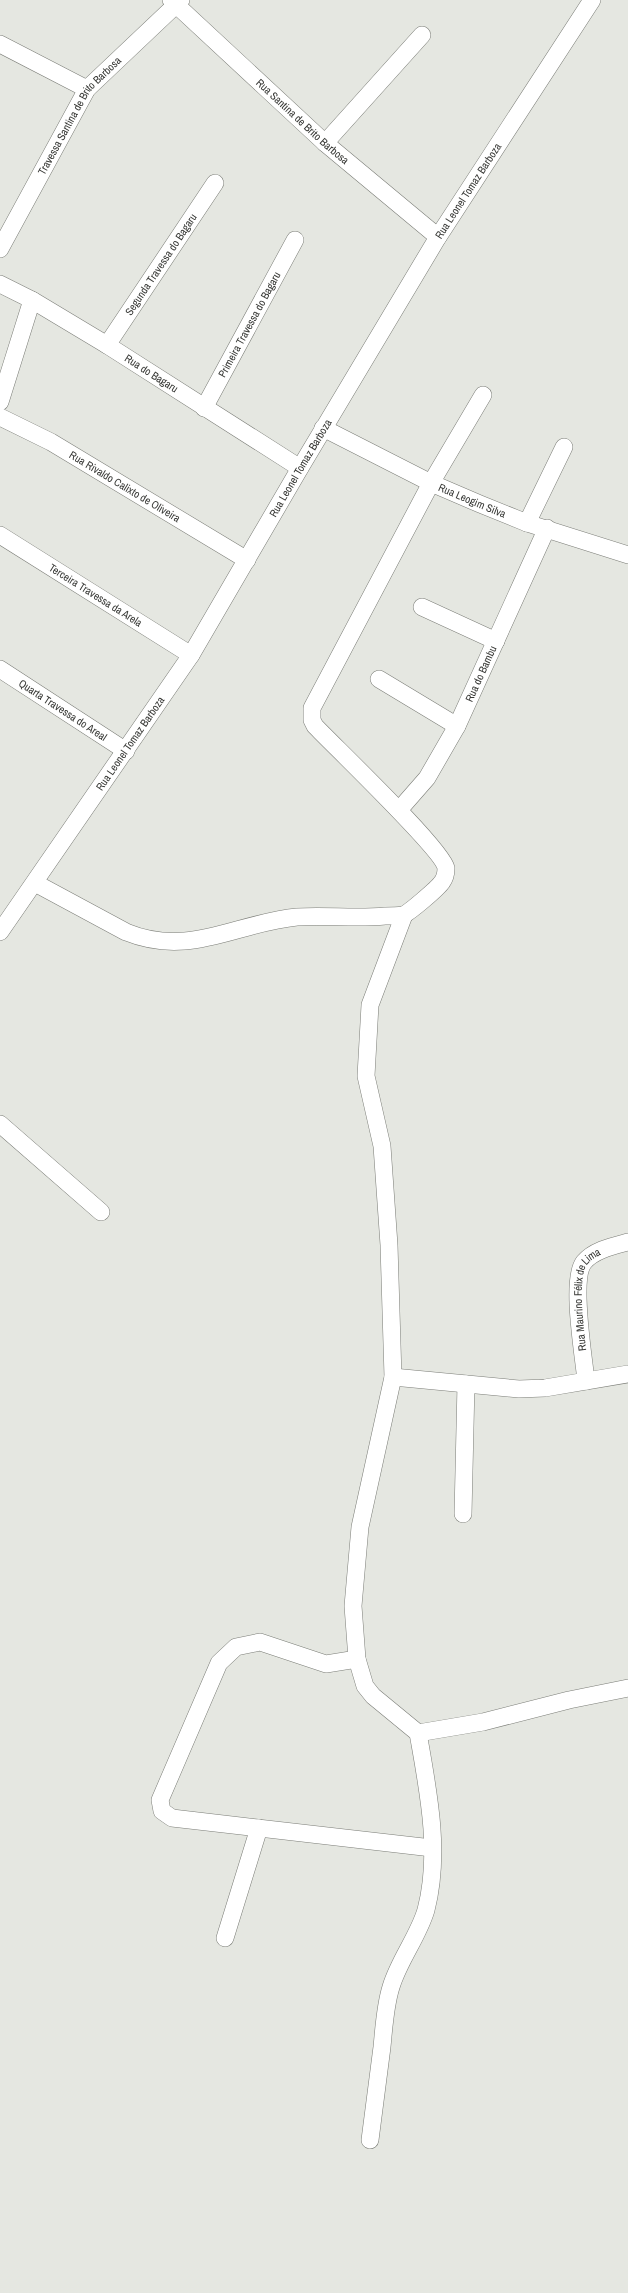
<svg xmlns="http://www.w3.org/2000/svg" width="628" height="2293" font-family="'Archivo Narrow',sans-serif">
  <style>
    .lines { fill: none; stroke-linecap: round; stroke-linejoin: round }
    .minor-casing { stroke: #7b7d77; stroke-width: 18 }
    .minor { stroke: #fff; stroke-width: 17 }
    .labels { text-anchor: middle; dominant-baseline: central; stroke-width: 3; stroke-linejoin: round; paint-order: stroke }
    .street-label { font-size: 11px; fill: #383936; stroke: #e5e7e1 }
  </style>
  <rect width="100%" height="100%" fill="#e5e7e1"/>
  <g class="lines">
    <g class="minor-casing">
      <g id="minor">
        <path id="s1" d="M171 0 325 143 438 237"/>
        <path d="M0 44 87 89"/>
        <path d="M325 143 422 35"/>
        <path id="s2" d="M0 249 87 89 181 0"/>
        <path id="s3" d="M0 284 32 300 107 345 300 468"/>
        <path id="s4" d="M107 345 215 183"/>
        <path d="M0 402 32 300"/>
        <path id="s5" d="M204 408 295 240"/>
        <path id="s6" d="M0 417 51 442 247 560"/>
        <path id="s7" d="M323 428 431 483 480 504 527 523 628 555"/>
        <path d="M527 523 564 447"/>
        <path id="s8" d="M0 535 191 655"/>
        <path d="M422 607 496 641"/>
        <path id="s9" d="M0 669 126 751"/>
        <path d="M379 679 457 726"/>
        <path id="s10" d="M399 810 427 778 457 726 547 528"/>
        <path d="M35 883 126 932C190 958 235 923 297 917 326 915 356 919 385 916 390 916 397 916 403 915 409 913 438 888 442 882 445 878 446 873 446 868 443 850 334 746 315 726L312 720V708L431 483 483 395"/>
        <path id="s11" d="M0 932 191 655 300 468 438 237 592 0"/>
        <path d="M0 1124 101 1212"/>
        <path d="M393 1377 519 1389 545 1388 628 1374"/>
        <path id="s12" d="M586 1381C584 1358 570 1279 584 1262 594 1250 613 1246 628 1242"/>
        <path d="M463 1514 466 1384"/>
        <path d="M357 1659 326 1664 260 1642 236 1647 219 1663 160 1800 162 1811 172 1818 432 1848"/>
        <path d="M418 1733 483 1722 569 1700 628 1688"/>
        <path d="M225 1938 259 1828"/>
        <path d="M370 2140C374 2109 378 2078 382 2047 384 2027 385 2006 391 1987 399 1960 418 1937 426 1910 441 1852 428 1790 418 1733L373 1696 365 1686 357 1659 353 1606 360 1527 393 1377 389 1245 382 1146 366 1076 370 1005 404 915"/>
      </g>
    </g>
    <use href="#minor" class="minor"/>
  </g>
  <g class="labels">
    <g class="street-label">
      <text stroke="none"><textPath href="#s2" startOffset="156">Travessa Santina de Brito Barbosa</textPath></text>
      <text stroke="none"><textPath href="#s1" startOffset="179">Rua Santina de Brito Barbosa</textPath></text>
      <text stroke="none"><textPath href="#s11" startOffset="877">Rua Leonel Tomaz Barboza</textPath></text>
      <text stroke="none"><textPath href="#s4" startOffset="97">Segunda Travessa do Bagaru</textPath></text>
      <text stroke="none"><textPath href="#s5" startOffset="95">Primeira Travessa do Bagaru</textPath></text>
      <text stroke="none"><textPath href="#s3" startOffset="176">Rua do Bagaru</textPath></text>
      <text stroke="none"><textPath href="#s11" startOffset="553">Rua Leonel Tomaz Barboza</textPath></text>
      <text stroke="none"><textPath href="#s6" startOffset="143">Rua Rivaldo Calixto de Oliveira</textPath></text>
      <text stroke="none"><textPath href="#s7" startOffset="166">Rua Leogim Silva</textPath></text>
      <text stroke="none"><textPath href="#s8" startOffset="113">Terceira Travessa da Arela</textPath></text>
      <text stroke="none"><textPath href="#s10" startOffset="160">Rua do Bambu</textPath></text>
      <text stroke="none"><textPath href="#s9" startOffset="75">Quarta Travessa do Areal</textPath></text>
      <text stroke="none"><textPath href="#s11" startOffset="229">Rua Leonel Tomaz Barboza</textPath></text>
      <text stroke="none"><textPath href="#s12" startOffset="85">Rua Maurino Félix de Lima</textPath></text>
    </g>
  </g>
</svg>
